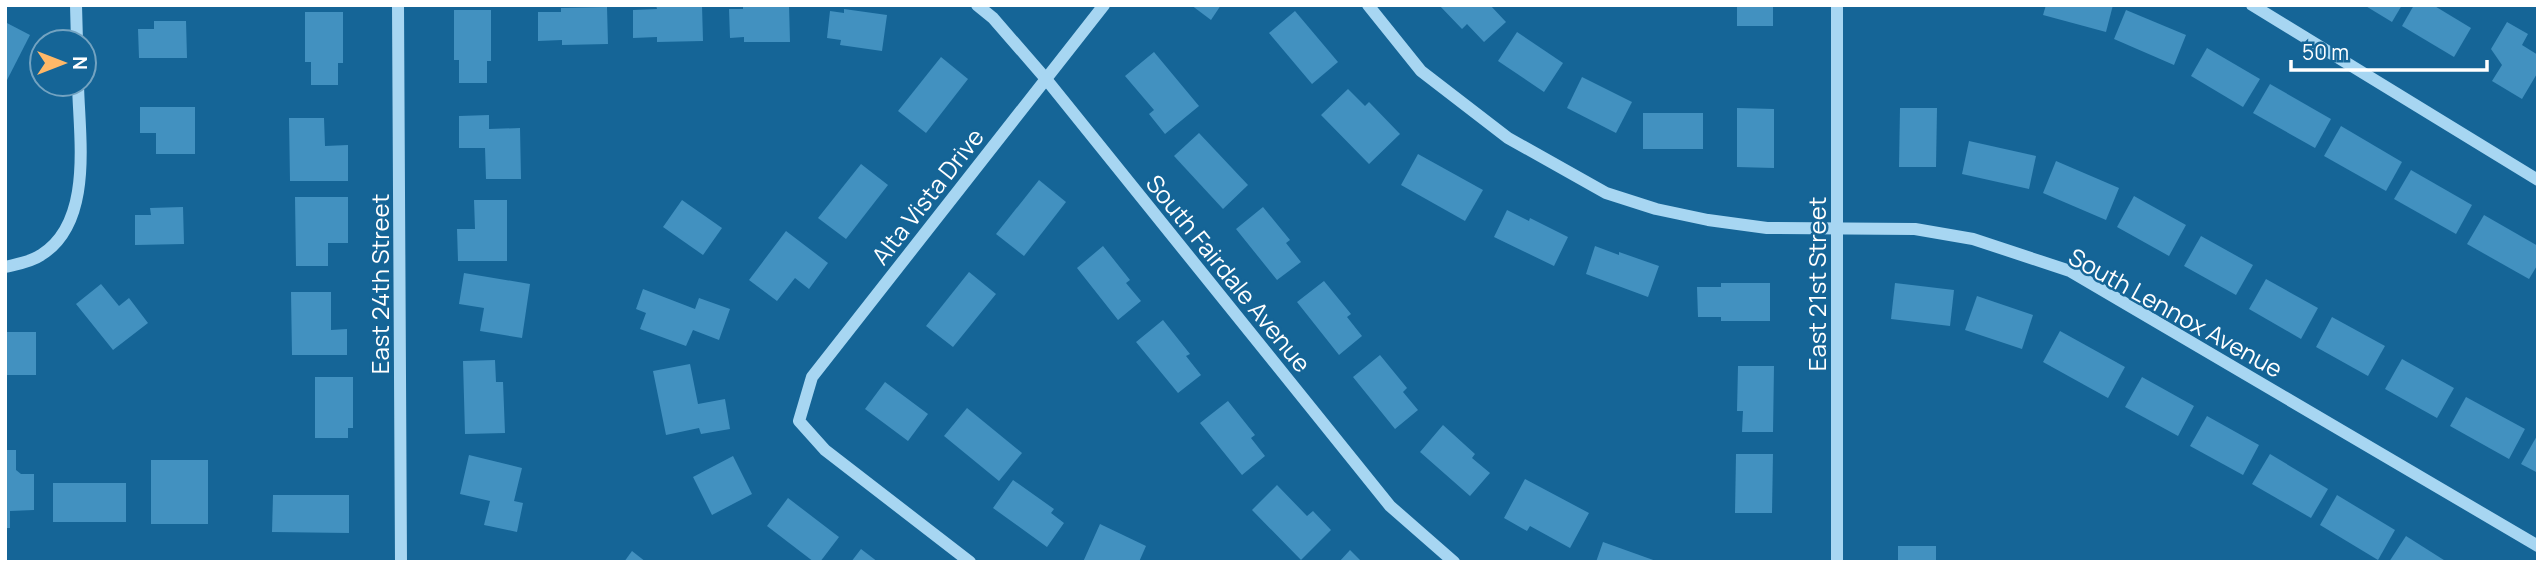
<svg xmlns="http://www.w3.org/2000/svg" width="2543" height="567" font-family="Manrope,sans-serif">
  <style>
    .building { fill: #4291c0 }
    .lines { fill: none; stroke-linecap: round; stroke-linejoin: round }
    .minor { stroke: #a7d6f2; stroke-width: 12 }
    .labels { text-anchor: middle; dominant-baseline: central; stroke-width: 5; stroke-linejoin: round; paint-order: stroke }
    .street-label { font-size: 24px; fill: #fff; stroke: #156597 }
  </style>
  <rect width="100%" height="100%" fill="#156597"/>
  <g class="building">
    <path d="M656 5H702L703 41 657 42V37L633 38V10L657 9Z"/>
    <path d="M743 5H789L790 42H744V37L730 38 729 9H743Z"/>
    <path d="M1191 5H1221L1211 20Z"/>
    <path d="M1439 5H1490L1506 22 1484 42 1467 24 1462 29Z"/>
    <rect x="1737" y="5" width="36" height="21"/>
    <path d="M2046 5H2113L2106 32 2043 15Z"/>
    <path d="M2364 5H2402L2392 22Z"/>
    <path d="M2414 5H2433L2471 28 2454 57 2402 26Z"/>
    <path d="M607 7 608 44 562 45V40L538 41V12H561V8Z"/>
    <path d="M844 9 887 15 882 51 840 45 841 40 827 38 830 11 844 13Z"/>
    <path d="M454 10H491V61H487V83H459V60H454Z"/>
    <path d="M2126 10 2186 35 2174 65 2114 39Z"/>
    <path d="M1295 11 1338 62 1312 84 1269 33Z"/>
    <path d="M305 12H343V63H338V85H311V62H305Z"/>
    <path d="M154 21H186L187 58H139L138 29H154Z"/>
    <path d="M5 22 30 35 5 84Z"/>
    <path d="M2507 22 2528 34 2522 45 2538 55V72L2522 99 2492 81 2502 65 2491 49Z"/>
    <path d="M1517 32 1563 63 1544 92 1498 61Z"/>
    <path d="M2207 48 2260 79 2243 107 2191 76Z"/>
    <path d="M1154 52 1199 106 1165 134 1149 114 1154 110 1125 76Z"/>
    <path d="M941 57 968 79 926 133 898 111Z"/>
    <path d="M1582 77 1632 102 1616 133 1567 108Z"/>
    <path d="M2270 84 2331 119 2315 148 2253 113Z"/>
    <path d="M1348 89 1365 106 1369 102 1400 134 1369 164 1321 115Z"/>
    <path d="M140 107H195V154H156V133H140Z"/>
    <path d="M1737 108 1774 109V168L1737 167Z"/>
    <path d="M1900 108H1937L1936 167H1899Z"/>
    <rect x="1643" y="113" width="60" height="36"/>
    <path d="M489 115V129L520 128 521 179H486L485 148H459V116Z"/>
    <path d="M289 118H324L325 146 348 145V181H290Z"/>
    <path d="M2341 126 2402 162 2386 191 2324 156Z"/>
    <path d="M1199 133 1248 185 1223 209 1174 156Z"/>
    <path d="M1969 141 2036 156 2029 189 1962 174Z"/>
    <path d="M1418 154 1483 190 1465 221 1401 185Z"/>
    <path d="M2056 161 2119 188 2106 220 2043 193Z"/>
    <path d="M861 164 888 185 846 239 818 218Z"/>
    <path d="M2411 170 2472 205 2456 234 2394 199Z"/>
    <path d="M1039 180 1066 202 1024 256 996 234Z"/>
    <path d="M2134 196 2186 225 2169 256 2117 227Z"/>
    <path d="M295 197H348V243H328V266H296Z"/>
    <path d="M474 200H507V261H458L457 229H475Z"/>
    <path d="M682 200 722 228 703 255 663 227Z"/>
    <path d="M183 207 184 244 135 245V215H151L150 208Z"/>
    <path d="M1263 207 1290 240 1286 243 1301 262 1277 280 1236 229Z"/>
    <path d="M1507 210 1529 221 1530 218 1568 237 1554 266 1494 237Z"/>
    <path d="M2484 215 2538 246V264L2529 279 2467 244Z"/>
    <path d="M786 231 828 263 809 289 795 278 777 301 749 280Z"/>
    <path d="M2201 236 2253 265 2236 295 2184 266Z"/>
    <path d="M1103 246 1130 280 1126 283 1141 301 1118 320 1077 268Z"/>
    <path d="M1595 246 1619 255V252L1659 266 1648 297 1586 274Z"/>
    <path d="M969 272 996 294 953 347 926 326Z"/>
    <path d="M464 273 530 284 522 338 480 331 484 308 459 304Z"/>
    <path d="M2266 279 2318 308 2301 339 2249 309Z"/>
    <path d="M1324 281 1351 314 1347 317 1362 336 1339 355 1297 302Z"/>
    <path d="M1721 283H1770V321H1721V317H1698L1697 287H1721Z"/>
    <path d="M1895 283 1954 290 1950 326 1891 319Z"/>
    <path d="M101 284 119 306 129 298 148 323 113 350 76 304Z"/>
    <path d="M643 289 695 309 699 298 730 309 719 340 693 330 686 346 640 329 646 313 636 309Z"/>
    <path d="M291 292H331V330L347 329V355H292Z"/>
    <path d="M1977 296 2033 315 2022 349 1965 330Z"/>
    <path d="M2332 317 2385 346 2368 376 2316 347Z"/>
    <path d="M1163 320 1190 354 1186 356 1201 375 1178 393 1136 342Z"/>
    <path d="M2060 331 2125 367 2108 398 2043 362Z"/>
    <rect x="5" y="332" width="31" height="43"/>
    <path d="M1380 355 1407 388 1403 392 1418 410 1395 429 1353 377Z"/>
    <path d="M2402 359 2454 388 2437 418 2385 389Z"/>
    <path d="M495 360 496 382H503L505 433 465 434 463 361Z"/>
    <path d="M690 364 698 404 725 399 730 429 701 434 699 428 666 435 653 371Z"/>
    <path d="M1738 366H1774L1773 432H1742L1743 411H1737Z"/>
    <path d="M315 377H353V428H348V438H315Z"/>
    <path d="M2142 377 2194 406 2178 436 2125 407Z"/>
    <path d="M885 382 928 414 908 441 865 409Z"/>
    <path d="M2466 397 2525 429 2509 459 2450 426Z"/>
    <path d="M1228 401 1255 435 1251 438 1265 456 1242 475 1200 423Z"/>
    <path d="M967 408 1022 453 999 481 944 436Z"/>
    <path d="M2207 416 2259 445 2243 475 2190 446Z"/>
    <path d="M1443 425 1475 454 1472 458 1490 473 1470 496 1420 452Z"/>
    <path d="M2538 434V473L2521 464Z"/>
    <path d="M5 450H16V470L21 474H34V510L10 511V528H5Z"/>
    <path d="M1736 454H1773L1772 513H1735Z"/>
    <path d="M2270 454 2328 489 2311 518 2252 484Z"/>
    <path d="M469 455 522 468 514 501 523 503 517 532 484 525 490 501 460 494Z"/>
    <path d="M733 456 752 494 712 515 693 477Z"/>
    <rect x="151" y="460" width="57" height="64"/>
    <path d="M1525 479 1589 513 1570 548 1530 526 1527 531 1504 518Z"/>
    <path d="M1013 480 1054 509 1051 513 1064 523 1047 547 993 508Z"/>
    <rect x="53" y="483" width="73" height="39"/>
    <path d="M1277 485 1307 516 1313 511 1331 530 1301 560 1252 510Z"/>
    <path d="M273 495H349V533L272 532Z"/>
    <path d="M2337 495 2395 530 2378 560 2320 525Z"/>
    <path d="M788 498 839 537 820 562H814L767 526Z"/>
    <path d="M1100 524 1146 546 1139 562H1083Z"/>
    <path d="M2406 536 2447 562H2389Z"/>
    <path d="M1603 542 1656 561V562H1596Z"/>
    <rect x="1898" y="546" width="38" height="16"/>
    <path d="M861 549 878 562H851Z"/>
    <path d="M1350 550 1362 562H1339Z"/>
    <path d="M632 551 646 562H624Z"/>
  </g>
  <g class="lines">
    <g class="minor">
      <path d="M76 5 77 42"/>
      <path d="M398 5 401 562"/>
      <path d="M977 5 993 18 1046 79 1390 506 1454 562"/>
      <path d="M1368 5 1421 71 1508 138 1606 193 1656 209 1708 220 1767 228 1915 229 1973 239 2070 271 2538 546"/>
      <path d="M2252 5 2538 180"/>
      <path d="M5 267C17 264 31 262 41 255 94 222 79 137 78 84"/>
      <path d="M970 562 825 450 799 421 812 377 1104 5"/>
      <path d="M1837 562V5"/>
    </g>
  </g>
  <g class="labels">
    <g class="street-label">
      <text transform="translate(927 196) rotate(-52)">Alta Vista Drive</text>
      <text transform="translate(1229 273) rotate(51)">South Fairdale Avenue</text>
      <text transform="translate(379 284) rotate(-90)">East 24th Street</text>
      <text transform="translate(1816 284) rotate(-90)">East 21st Street</text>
      <text transform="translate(2176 312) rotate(29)">South Lennox Avenue</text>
    </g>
  </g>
  <rect width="2543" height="567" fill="none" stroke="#ffffff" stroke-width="14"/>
  <g transform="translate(63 63) rotate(90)"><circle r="33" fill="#156597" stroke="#73a3c1" stroke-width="2"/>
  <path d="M0-5L12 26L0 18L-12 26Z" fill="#ffb868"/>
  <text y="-10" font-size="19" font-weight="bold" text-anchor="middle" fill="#ffffff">N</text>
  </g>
  <path d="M2291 60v10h196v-10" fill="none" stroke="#ffffff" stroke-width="3.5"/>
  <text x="2302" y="60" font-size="21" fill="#ffffff" stroke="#156597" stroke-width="5" paint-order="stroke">50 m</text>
</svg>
